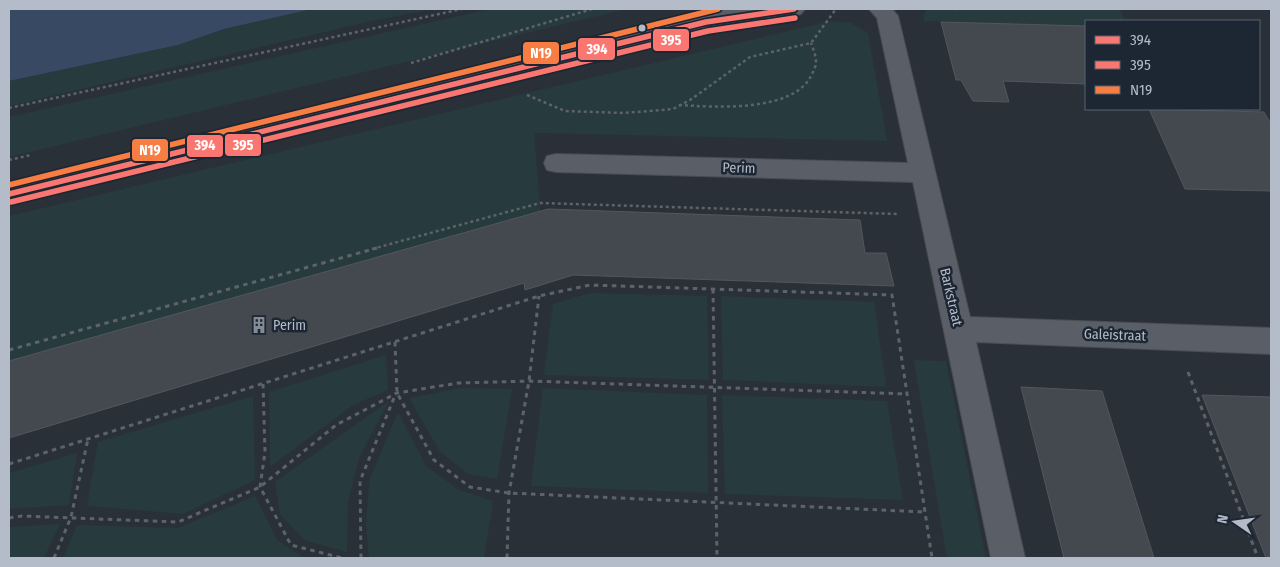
<svg xmlns="http://www.w3.org/2000/svg" width="1280" height="567" font-family="'Fira Sans Condensed',sans-serif">
  <style>
    .green { fill: #273a3e }
    .water { fill: #384963 }
    .building { fill: #444950; stroke: #52575f }
    .lines { fill: none; stroke-linecap: round; stroke-linejoin: round }
    .street-casing { stroke: #484c53; stroke-width: 2 }
    .secondary-casing { stroke: #484c53; stroke-width: 2 }
    .path-far1 { stroke: #5d636a; stroke-width: 2.5; stroke-dasharray: 3 3; stroke-linecap: butt }
    .path { stroke: #5d636a; stroke-width: 3; stroke-dasharray: 4.5 4.5; stroke-linecap: butt }
    .street { fill: #5a5e66; fill-rule: evenodd }
    .secondary { fill: #595d64; fill-rule: evenodd }
    .bus-1-casing { stroke: #1d2633; stroke-width: 9 }
    .bus-2-casing { stroke: #1d2633; stroke-width: 9 }
    .bus-3-casing { stroke: #1d2633; stroke-width: 9 }
    .bus-1 { stroke: #fa7771; stroke-width: 5.5 }
    .bus-2 { stroke: #fa7771; stroke-width: 5.5 }
    .bus-3 { stroke: #f77d43; stroke-width: 5.5 }
    .bus-dot { fill: #b4bcc9; stroke: #1d2633; stroke-width: 2 }
    .labels { text-anchor: middle; dominant-baseline: central; stroke-width: 5; stroke-linejoin: round; paint-order: stroke }
    .street-label { font-size: 14px; fill: #b4bcc9; stroke: #1d2633 }
    .poi-label { font-size: 14px; fill: #b4bcc9; stroke: #1d2633; text-anchor: start }
    .line-badge { stroke: #1d2633; stroke-width: 2 }
    .badge-label { font-size: 14px; text-anchor: middle; font-weight: bold; fill: #fff }
  </style>
  <rect width="100%" height="100%" fill="#2a3038"/>
  <g class="green">
    <path d="M312 9H434L367 22 9 106V81L178 45 224 29Z"/>
    <path d="M490 9H627L9 157V117Z"/>
    <path d="M926 9H1120L1125 21H1086V26L924 21V15Z"/>
    <path d="M831 21 851 23 868 33 887 141 534 133 541 218 9 370V216Z"/>
    <path d="M590 293 707 296 709 380 544 375 553 304Z"/>
    <path d="M721 296 874 302 886 387 723 380Z"/>
    <path d="M386 355 388 390 353 405 270 467 269 392Z"/>
    <path d="M914 360 946 361 986 558H947Z"/>
    <path d="M461 388 512 389 497 479 468 474 440 452 409 398Z"/>
    <path d="M543 388 707 395 708 493 531 486Z"/>
    <path d="M722 395 887 401 903 500 725 494Z"/>
    <path d="M253 396 255 480 183 514 87 506 98 442Z"/>
    <path d="M389 401 359 458 348 501 347 552 304 540 280 514 275 482Z"/>
    <path d="M398 412 426 466 459 490 493 501 484 558H369L366 525 369 481Z"/>
    <path d="M77 453 69 505 9 509V473Z"/>
    <path d="M255 496 277 540 304 558H63L77 525 178 528Z"/>
    <path d="M60 524 44 558H9V527Z"/>
  </g>
  <path class="water" d="M9 9H312L224 29 178 45 9 81Z"/>
  <g class="building">
    <path d="M941 22 1086 26V84L1003 81 1009 102 973 101 961 80H956Z"/>
    <path d="M1149 109 1264 112 1271 124V191L1185 189Z"/>
    <path d="M548 209 860 220 865 253H886L894 286 573 275 525 290 524 283 9 438V361Z"/>
    <path d="M1021 387 1102 391 1154 558H1064Z"/>
    <path d="M1202 395 1271 397V558H1266Z"/>
  </g>
  <g class="lines">
    <g class="street-casing">
      <path id="street" d="M869 9H892L898 16 970 317 1271 328V354L976 342 1025 558H991L913 182 556 172 547 170 544 163 547 156 556 154 908 163 877 18Z"/>
    </g>
    <g class="secondary-casing">
      <path id="secondary" d="M724 9H805L801 14 794 16 727 26 721 25 9 204V184L702 16Z"/>
    </g>
    <g class="path-far1">
      <path d="M954 9H956"/>
      <path d="M411 63 592 9"/>
      <path d="M527 95 565 111 624 113 673 109 690 100 750 57 811 43 836 9"/>
      <path d="M679 105C713 107 792 113 811 76 813 72 816 67 816 62 816 55 813 49 811 43"/>
      <path d="M9 108 462 9"/>
      <path d="M9 160 31 155"/>
      <path d="M372 249 540 203 898 214"/>
    </g>
    <g class="path">
      <path d="M713 289 717 558"/>
      <path d="M395 342 397 393 434 460 470 487 509 493 925 512"/>
      <path d="M9 350 377 248"/>
      <path d="M1188 372 1258 558"/>
      <path d="M263 384 265 452 260 487 291 545 342 558"/>
      <path d="M9 464 539 296 590 285 892 295 932 558"/>
      <path d="M9 518 22 516 178 522 260 487 336 425 397 393 458 383 529 381 907 394"/>
      <path d="M54 558 71 517 88 439"/>
      <path d="M361 558 360 481 396 393"/>
      <path d="M507 558 509 493 529 381 539 296"/>
    </g>
    <use href="#street" class="street"/>
    <use href="#secondary" class="secondary"/>
    <g class="bus-1-casing">
      <path id="bus-1" d="M9 194 706 22 794 9"/>
    </g>
    <g class="bus-2-casing">
      <path id="bus-2" d="M11 202 708 31 795 18"/>
    </g>
    <g class="bus-3-casing">
      <path id="bus-3" d="M9 185 718 9"/>
    </g>
    <use href="#bus-1" class="bus-1"/>
    <use href="#bus-2" class="bus-2"/>
    <use href="#bus-3" class="bus-3"/>
  </g>
  <defs>
    <g id="building-bare" transform="scale(1.35)"><path d="M-4-6H4V6H1V3H-1V6H-4ZM-2.5-4.3h1.7v1.8h-1.7ZM.8-4.3h1.7v1.8H.8ZM-2.5-1h1.7V.8h-1.7ZM.8-1h1.7V.8H.8Z" fill="#848b96" stroke="#1d2633" stroke-width="2.5" paint-order="stroke"/></g>
  </defs>
  <g fill-rule="evenodd">
    <use href="#building-bare" x="259" y="325"/>
  </g>
  <circle class="bus-dot" cx="642" cy="28" r="4.5"/>
  <g class="labels">
    <g class="street-label">
      <text transform="translate(739 168) rotate(2)">Perim</text>
      <text transform="translate(951 297) rotate(77)">Barkstraat</text>
      <text transform="translate(1115 335) rotate(2)">Galeistraat</text>
    </g>
    <g class="poi-label">
      <text x="273" y="325">Perim</text>
    </g>
  </g>
  <g class="line-badge">
    <rect x="652" y="28" width="38" height="24" rx="5" fill="#fa7771"/>
    <rect x="577" y="37" width="39" height="24" rx="5" fill="#fa7771"/>
    <rect x="522" y="41" width="38" height="24" rx="5" fill="#f77d43"/>
    <rect x="224" y="133" width="38" height="24" rx="5" fill="#fa7771"/>
    <rect x="186" y="134" width="38" height="24" rx="5" fill="#fa7771"/>
    <rect x="131" y="138" width="38" height="24" rx="5" fill="#f77d43"/>
  </g>
  <g class="badge-label">
    <text x="671" y="45">395</text>
    <text x="597" y="54">394</text>
    <text x="541" y="58">N19</text>
    <text x="243" y="150">395</text>
    <text x="205" y="150">394</text>
    <text x="150" y="155">N19</text>
  </g>
  <rect width="1280" height="567" fill="none" stroke="#b4bcc9" stroke-width="20"/>
  <rect x="1085" y="20" width="175" height="90" fill="#1d2633" stroke="#59626f"/>
  <rect x="1095" y="36" width="25" height="8" fill="#fa7771" stroke="#59626f"/>
  <text x="1130" y="45" font-size="15" fill="#b4bcc9">394</text>
  <rect x="1095" y="61" width="25" height="8" fill="#fa7771" stroke="#59626f"/>
  <text x="1130" y="70" font-size="15" fill="#b4bcc9">395</text>
  <rect x="1095" y="86" width="25" height="8" fill="#f77d43" stroke="#59626f"/>
  <text x="1130" y="95" font-size="15" fill="#b4bcc9">N19</text>
  <g transform="translate(1235 522) rotate(283)" stroke="#1d2633" stroke-width="4" paint-order="stroke">
  <path d="M0-4L9 19L0 12L-9 19Z" fill="#b4bcc9"/>
  <text y="-8" font-size="14" font-weight="bold" text-anchor="middle" fill="#b4bcc9">N</text>
  </g>
</svg>
